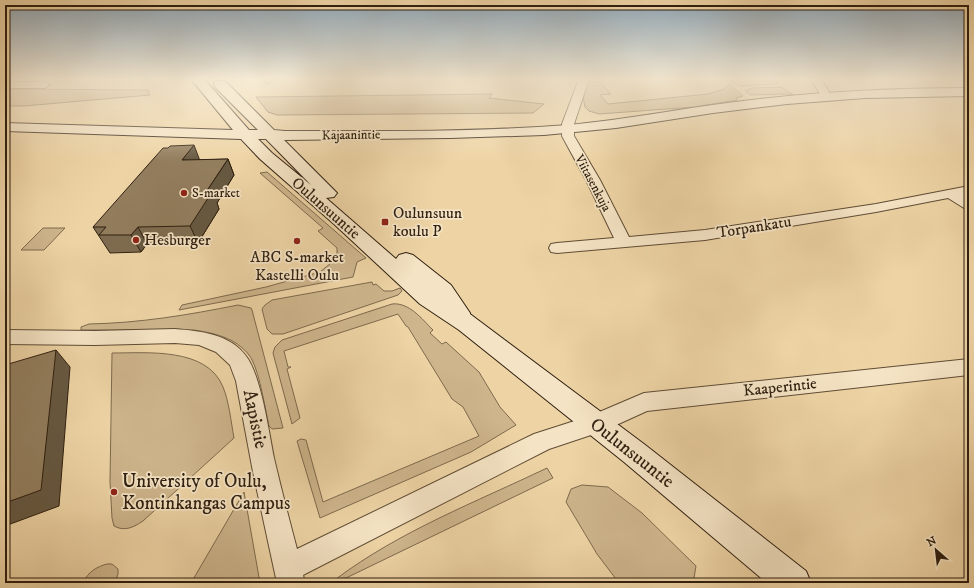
<svg xmlns="http://www.w3.org/2000/svg" width="974" height="588" font-family="'IM FELL DW Pica',serif">
  <style>
    .green { fill: #ceb58c; stroke: #7e6a4e }
    .lines { fill: none; stroke-linecap: round; stroke-linejoin: round }
    .minor-casing { stroke: #5f4c35; stroke-width: 2 }
    .secondary-casing { stroke: #2f1f10; stroke-width: 2 }
    .minor { fill: #f4e3c4; fill-rule: evenodd }
    .secondary { fill: #f4e3c4; fill-rule: evenodd }
    .wall { fill: #7e6c50; stroke: #2f1f10 }
    .shaded-wall { fill: #665841; stroke: #2f1f10 }
    .building { fill: #927d5d; stroke: #2f1f10 }
    .poi-dot { fill: #8f2418; stroke: #f4e3c4; stroke-width: 1.5 }
    .labels { text-anchor: middle; dominant-baseline: central; stroke-width: 3.5; stroke-linejoin: round; paint-order: stroke }
    .far-street-label { font-size: 13px; fill: #2f1f10; stroke: #f4e3c4 }
    .far-poi-label { font-size: 13px; fill: #2f1f10; stroke: #f4e3c4; text-anchor: start }
    .street-label { font-size: 16px; fill: #2f1f10; stroke: #f4e3c4 }
    .poi-label { font-size: 16px; fill: #2f1f10; stroke: #f4e3c4; text-anchor: start }
    .near-street-label { font-size: 19px; fill: #2f1f10; stroke: #f4e3c4 }
    .near-poi-label { font-size: 19px; fill: #2f1f10; stroke: #f4e3c4; text-anchor: start }
  </style>
  <rect width="100%" height="100%" fill="#eed4a5"/>
  <filter id="stains"><feTurbulence type="fractalNoise" baseFrequency=".005" numOctaves="4"/><feColorMatrix values="0 0 0 0 .2 0 0 0 0 .09 0 0 0 0 .02 0 0 0 .5 -.17"/></filter>
  <radialGradient id="worn" r=".72"><stop offset=".6" stop-color="#630" stop-opacity="0"/><stop offset="1" stop-color="#630" stop-opacity=".3"/></radialGradient>
  <g class="green">
    <path d="M728 79H774L778 83 777 84 739 86Z"/>
    <path d="M588 81 600 82 611 94 600 95 608 104 708 94 724 89 729 84 743 96 736 98 737 100 694 107 599 114 589 111 585 107 583 97Z"/>
    <path d="M781 87 795 96 787 94 750 95 745 91 752 88Z"/>
    <path d="M5 89 148 90 150 95 24 106H5Z"/>
    <path d="M492 94 489 98 544 104 533 113 277 115 268 112 256 97Z"/>
    <path d="M267 172 366 258 357 262 353 277 179 310 182 305 266 287 320 272 331 263 337 253V248L318 231 323 228 260 173Z"/>
    <path d="M43 228H65L44 250H21Z"/>
    <path d="M372 282 373 285 376 284 384 291H392L400 288 402 291 398 295 283 334H272L267 329 262 309 265 305 272 300Z"/>
    <path d="M392 304C409 302 422 319 433 330L430 333 442 344 446 342 479 372 500 407 516 425 471 452 320 518 297 441 301 439 306 440 323 502 479 436 463 407 452 399 408 327 406 326 398 314 284 351 288 367H291L287 369 300 418 292 424 273 353 275 347 282 340Z"/>
    <path d="M238 305 251 308 252 310 283 428 272 429 269 426C265 408 259 368 249 355 236 338 214 333 194 330H81V327L89 324C140 323 188 315 238 305Z"/>
    <path d="M112 353C147 353 207 347 223 387 229 401 231 422 234 438L143 521C134 527 125 532 114 526L112 518 110 482Z"/>
    <path d="M547 468 553 478 346 578 336 579C400 531 476 502 547 468Z"/>
    <path d="M582 485 608 487 642 513 696 566 694 578 687 583H619L597 554 566 502 571 489Z"/>
    <path d="M244 492 260 583H191Z"/>
    <path d="M107 564H112L118 569V574L115 583H83C88 572 96 567 107 564Z"/>
  </g>
  <g class="lines">
    <g class="minor-casing">
      <g id="minor">
        <path d="M265 79H276L269 83 265 82Z"/>
        <path d="M579 79H589L574 124V136L600 180 629 237 705 230 876 204 969 186V194L964 195 969 199V209L964 208 948 198 876 212 705 240 557 253 551 252 549 248 551 244 557 243 614 238 586 180 562 136V124Z"/>
        <path d="M811 79H821L832 97 831 99H823Z"/>
        <path d="M5 82H45L50 85 45 88H5Z"/>
        <path d="M175 329C200 331 230 334 246 356 261 375 269 433 274 458 281 488 289 519 297 549L534 434 590 416 644 393 969 359V375L647 411 603 431 549 449 303 575 305 583H277L253 472 236 381 230 365 216 352 199 345 175 343 95 345 5 344V330L95 331Z"/>
      </g>
    </g>
    <g class="secondary-casing">
      <path id="secondary" d="M191 79H204L249 130H258L215 87 214 84 215 81H225L274 130 285 131C379 131 474 132 568 125 624 120 679 109 735 102 813 92 891 88 969 88V96L865 98 787 104 713 113 616 128 544 135 450 138 284 140 337 193 334 197 326 198 396 259 399 255 406 253 413 255 451 285 470 313V314L644 444 806 571 811 583H767L624 462 459 330 420 304 334 224 260 159 241 139 5 131V123L233 130ZM258 139H266L311 185 272 153Z"/>
    </g>
    <use href="#minor" class="minor"/>
    <use href="#secondary" class="secondary"/>
  </g>
  <path class="wall" d="M228 159 234 175 217 203 219 209 198 243 147 244 141 252 110 253 93 227 199 160Z"/>
  <g class="shaded-wall">
    <path d="M194 145 200 161 182 160Z"/>
    <path d="M228 159 234 175 217 203 219 209 198 243 190 226 206 192Z"/>
    <path d="M138 227 147 244 141 252 131 235Z"/>
    <path d="M56 350 70 367 59 506 5 526V503Z"/>
  </g>
  <g class="building">
    <path d="M194 145 182 160 228 159 206 192H212L190 226 138 227 131 235H99L106 227H93L163 148H168L170 146Z"/>
    <path d="M56 350 41 490 5 503V365Z"/>
  </g>
  <linearGradient id="sky" x2="0" y2="1"><stop stop-color="#90a8b9"/><stop offset="0.49" stop-color="#f7ecd6"/><stop offset="1" stop-color="#f7ecd6" stop-opacity="0"/></linearGradient>
  <rect width="974" height="161" fill="url(#sky)"/>
  <g class="poi-dot">
    <circle cx="184" cy="193" r="4"/>
    <rect x="381" y="218" width="8" height="8" rx="2"/>
    <circle cx="136" cy="240" r="4"/>
    <circle cx="297" cy="241" r="4"/>
    <circle cx="114" cy="492" r="4"/>
  </g>
  <g class="labels">
    <g class="far-street-label">
      <text transform="translate(351 135) rotate(-1)">Kajaanintie</text>
      <text transform="translate(593 183) rotate(62)">Viitasenkuja</text>
    </g>
    <g class="far-poi-label">
      <text x="192" y="193">S-market</text>
    </g>
    <g class="street-label">
      <text transform="translate(326 208) rotate(41)">Oulunsuuntie</text>
      <text transform="translate(754 227) rotate(-9)">Torpankatu</text>
      <text transform="translate(780 387) rotate(-6)">Kaaperintie</text>
    </g>
    <g class="poi-label">
      <text x="393" y="213">Oulunsuun<tspan x="393" dy="18">koulu P</tspan></text>
      <text x="144" y="240">Hesburger</text>
      <text x="297" y="257" text-anchor="middle">ABC S-market<tspan x="297" dy="18">Kastelli Oulu</tspan></text>
    </g>
    <g class="near-street-label">
      <text transform="translate(255 419) rotate(78)">Aapistie</text>
      <text transform="translate(632 453) rotate(38)">Oulunsuuntie</text>
    </g>
    <g class="near-poi-label">
      <text x="122" y="481">University of Oulu,<tspan x="122" dy="22">Kontinkangas Campus</tspan></text>
    </g>
  </g>
  <rect width="974" height="588" fill="none" stroke="#eed4a5" stroke-width="20"/>
  <rect x="6" y="6" width="962" height="576" fill="none" stroke="#2f1f10" stroke-width="2"/>
  <rect x="10" y="10" width="954" height="568" fill="none" stroke="#2f1f10"/>
  <g transform="translate(936 550) rotate(332)" stroke="#f4e3c4" stroke-width="3" paint-order="stroke">
  <path d="M0-3L7 15L0 10L-7 15Z" fill="#2f1f10"/>
  <text y="-6" font-size="11" font-weight="bold" text-anchor="middle" fill="#2f1f10">N</text>
  </g>
  <rect width="100%" height="100%" filter="url(#stains)"/>
  <rect width="100%" height="100%" fill="url(#worn)"/>
</svg>
